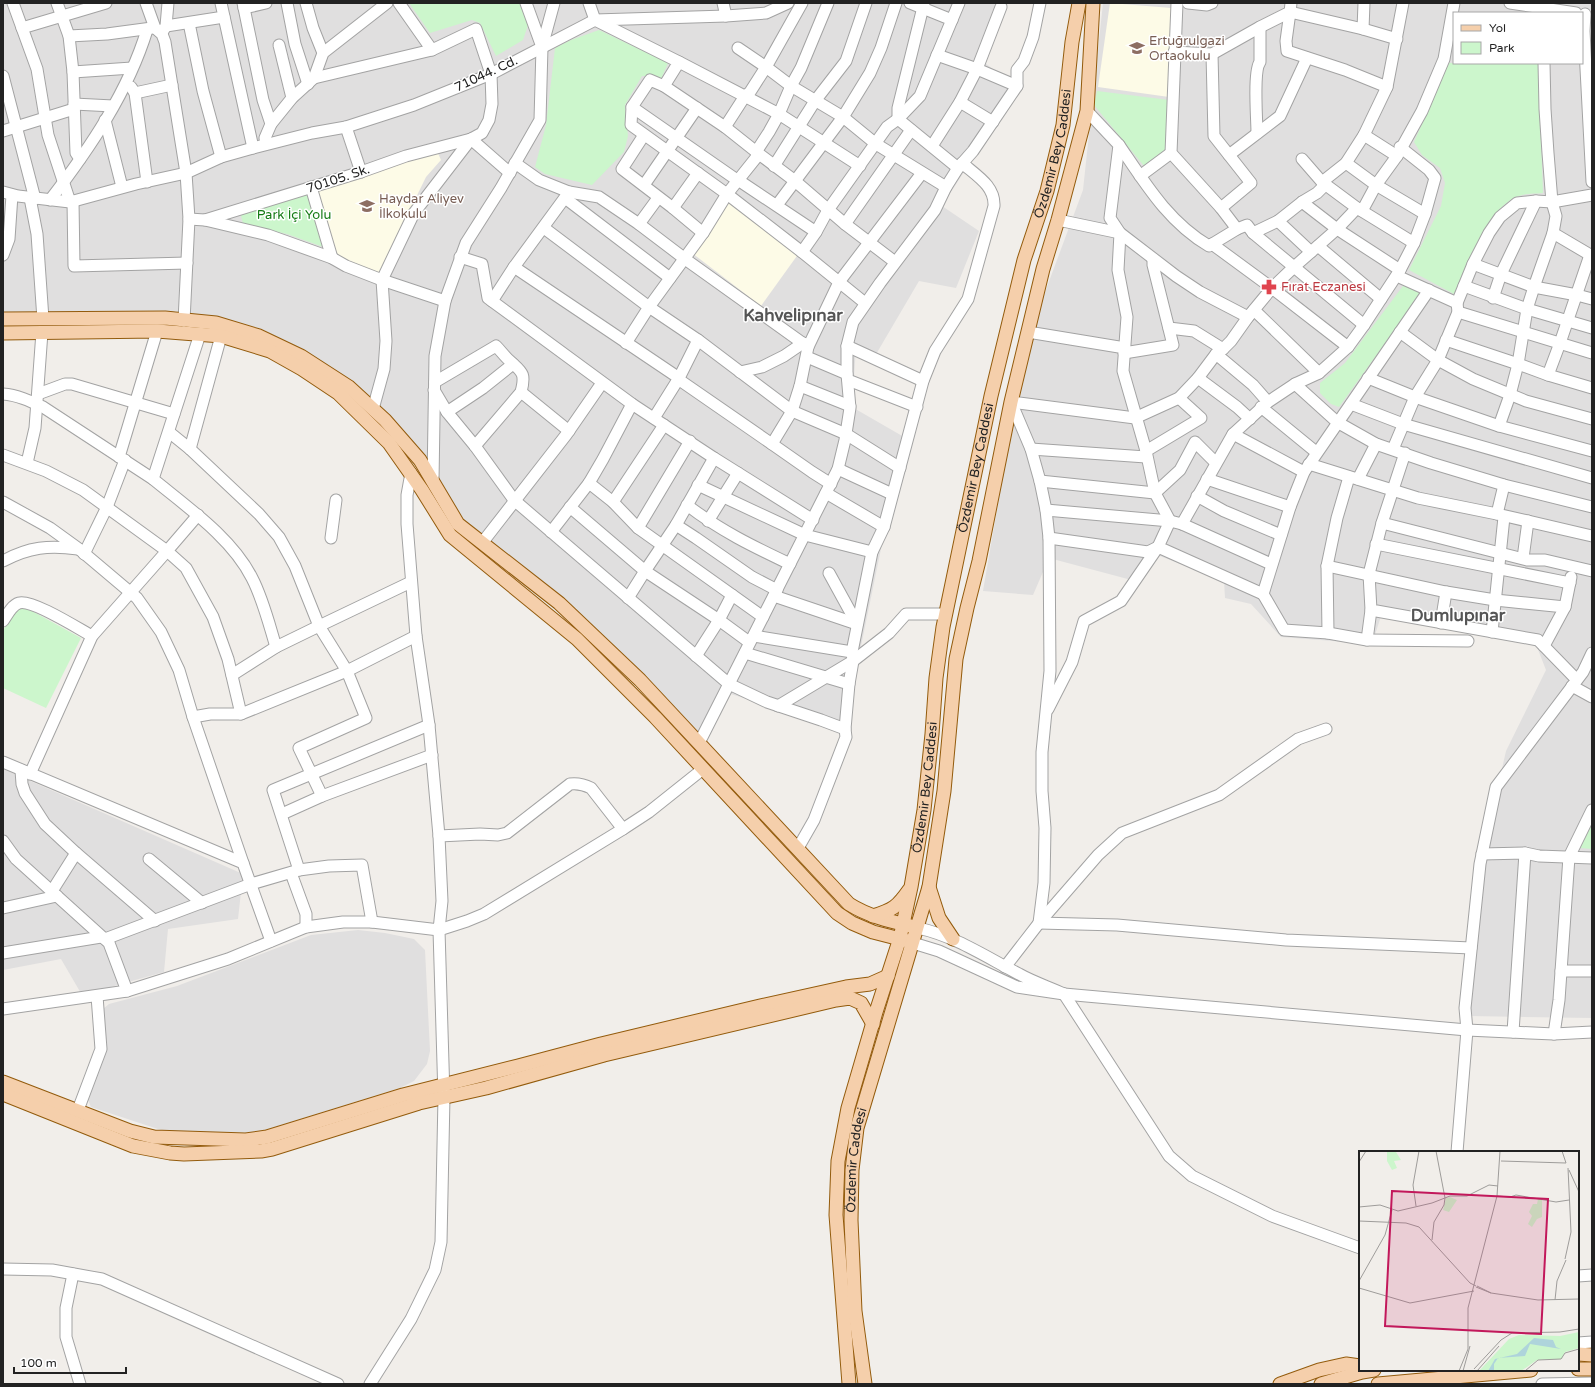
<svg xmlns="http://www.w3.org/2000/svg" width="1595" height="1387" font-family="'Varela Round',sans-serif">
  <style>
    .residential { fill: #e0dfdf; fill-rule: evenodd }
    .education { fill: #fdfbe7 }
    .park { fill: #ccf6cc }
    .lines { fill: none; stroke-linecap: round; stroke-linejoin: round }
    .minor-casing { stroke: #a3a3a3; stroke-width: 13 }
    .major-casing { stroke: #935b0c; stroke-width: 15 }
    .minor { stroke: #fff; stroke-width: 11 }
    .major { stroke: #f5cfab; stroke-width: 13 }
    .labels { text-anchor: middle; dominant-baseline: central; stroke-width: 3; stroke-linejoin: round; paint-order: stroke }
    .education-label { font-size: 13px; fill: #785e54; stroke: #fff; text-anchor: start }
    .street-label { font-size: 13px; fill: #222; stroke: #fff }
    .park-label { font-size: 13px; fill: #157b15; stroke: #fff }
    .health-label { font-size: 13px; fill: #be3a42; stroke: #fff; text-anchor: start }
    .district-label { font-size: 17px; font-weight: bold; fill: #555; stroke: #fff }
    .inset-road { fill: none; stroke: #9e9c9a; stroke-width: 1 }
    .view { fill: #c2185b; fill-opacity: 0.15; stroke: #c2185b; stroke-width: 2 }
    .inset-edge { fill: none; stroke: #222; stroke-width: 2 }
  </style>
  <rect width="100%" height="100%" fill="#f1eeea"/>
  <g class="residential">
    <path d="M3 3H1008L985 63 1018 88 942 206 979 231 956 288 919 281 875 356 856 347 852 407 904 437 844 729 721 691 695 738 461 521 352 385 176 311 3 336Z"/>
    <path d="M1103 3H1592V1018L1469 1016 1480 866 1506 751 1546 670 1535 642 1384 607 1372 644 1281 637 1251 604 1225 598 1224 581 1147 551 1139 582 1049 558 1033 595 983 591 1025 346 1083 190ZM1454 13H1582V63H1454Z"/>
    <path d="M3 769 243 874 238 919 168 929 164 972 82 995 61 959 3 970Z"/>
    <path d="M358 930 385 933 414 939 425 950 430 1051 427 1064 414 1081 400 1088 255 1133 164 1131 91 1107 88 1100 107 1048 103 1009 109 1004 177 986 311 935Z"/>
  </g>
  <g class="education">
    <path d="M1110 3 1171 8 1169 97 1098 87Z"/>
    <path d="M437 151 441 160 426 177 378 275 337 258 316 187Z"/>
    <path d="M728 202 799 253 761 306 692 253Z"/>
  </g>
  <g class="park">
    <path d="M409 3H520L528 25 523 40 496 56 480 23 472 20 430 33Z"/>
    <path d="M599 30 668 63 661 79 651 76H642L625 105 628 136 624 152 592 185 545 174 535 167 546 125 555 48 571 40Z"/>
    <path d="M1449 63H1538L1543 193C1535 194 1526 193 1519 196 1488 206 1467 266 1454 294L1409 270 1441 206 1445 183 1440 168 1422 155 1414 142Z"/>
    <path d="M1097 91 1169 100 1167 148 1144 166 1094 105Z"/>
    <path d="M308 189 326 248 287 234 243 224 240 211Z"/>
    <path d="M1403 286 1422 292 1339 407 1331 404 1320 393V383L1345 363Z"/>
    <path d="M23 606 81 638 46 708 3 688V631L13 611Z"/>
    <path d="M1592 823V849L1580 848Z"/>
  </g>
  <g class="lines">
    <g class="minor-casing">
      <g id="minor">
        <path d="M13 3 37 69 48 135 70 202"/>
        <path d="M57 3 69 36 73 72 76 153 80 159"/>
        <path d="M146 3 155 28 162 34 165 42 186 173 189 219 184 321"/>
        <path d="M221 3 253 148"/>
        <path d="M243 3 263 100 271 124"/>
        <path d="M287 3 295 44 308 84"/>
        <path d="M306 3 313 28 323 53"/>
        <path d="M399 3 432 50"/>
        <path d="M526 3 542 47"/>
        <path d="M589 3 595 20 679 62 664 86 725 127 759 154 795 181 845 224 895 262"/>
        <path d="M723 3 726 16"/>
        <path d="M910 3 952 20"/>
        <path d="M924 3 898 108V119L958 168"/>
        <path d="M1177 3 1171 153 1221 208 1237 229"/>
        <path d="M1188 3 1207 5 1212 3"/>
        <path d="M1510 3 1576 13"/>
        <path d="M244 8 266 3"/>
        <path d="M1585 14 1584 31 1592 182"/>
        <path d="M189 23 203 91 221 157"/>
        <path d="M166 26 224 17"/>
        <path d="M22 28 106 3"/>
        <path d="M1363 29 1364 3"/>
        <path d="M163 31 166 26 168 3"/>
        <path d="M69 36 107 34 152 28"/>
        <path d="M279 45 292 98"/>
        <path d="M738 48 766 67 791 86 843 117 876 144 946 187"/>
        <path d="M1174 52 1212 54 1260 27 1290 12 1291 3"/>
        <path d="M1212 54 1214 136 1251 183 1221 208"/>
        <path d="M937 55 977 69 1017 86"/>
        <path d="M679 62 779 114 860 166"/>
        <path d="M73 72 132 68"/>
        <path d="M3 76 35 199"/>
        <path d="M664 86 650 80 632 107 631 125 727 194 802 252 865 303"/>
        <path d="M131 87 135 93 172 85"/>
        <path d="M1387 87 1345 70 1287 51 1286 41 1290 12 1363 29 1397 39"/>
        <path d="M135 93 147 182"/>
        <path d="M960 102 993 122"/>
        <path d="M74 104 113 106"/>
        <path d="M632 107 737 180"/>
        <path d="M1087 111 1119 145 1110 218 1120 233 1118 270 1127 317 1123 371 1146 451 1155 493 1170 521"/>
        <path d="M105 120 122 187"/>
        <path d="M346 127 361 172"/>
        <path d="M725 127 745 96 750 92 766 67 802 3"/>
        <path d="M3 131 74 109"/>
        <path d="M1257 133C1257 120 1253 71 1260 62V27"/>
        <path d="M644 135 622 169 673 208 703 233"/>
        <path d="M1364 135 1387 87 1403 3"/>
        <path d="M471 139 510 173"/>
        <path d="M266 144 265 138 271 124 292 98 314 78 323 53 387 3"/>
        <path d="M1119 145C1145 183 1168 222 1209 246L1237 229 1247 225 1253 233 1278 221 1302 202 1317 193 1325 185"/>
        <path d="M932 146 960 102 977 69 1001 7"/>
        <path d="M756 152 769 132 779 114 791 86 801 68 828 3"/>
        <path d="M1229 155 1280 116 1307 58"/>
        <path d="M1302 159 1322 182 1357 208 1414 243"/>
        <path d="M515 163 539 180 569 192 599 197 639 224 685 259 808 347"/>
        <path d="M1346 163 1376 185 1425 214"/>
        <path d="M774 166 815 101 846 61 866 3"/>
        <path d="M1140 176 1171 153"/>
        <path d="M738 180 816 232"/>
        <path d="M1322 182 1346 163 1364 135 1397 156"/>
        <path d="M644 185 697 108"/>
        <path d="M311 187 332 258"/>
        <path d="M3 192 18 196 70 202 136 184 186 173 221 157 253 148 312 133 346 127 414 105 491 74 595 20 726 16 766 13 788 3"/>
        <path d="M569 192 514 267 679 378"/>
        <path d="M30 198 37 234 43 319"/>
        <path d="M565 198 670 278"/>
        <path d="M50 200C90 148 128 92 147 30"/>
        <path d="M73 201 74 266 187 263"/>
        <path d="M1302 202 1337 229 1400 270"/>
        <path d="M777 205 843 117 870 73 881 48 896 3"/>
        <path d="M673 208 698 173"/>
        <path d="M1362 211 1376 185 1397 156 1422 111 1444 59 1454 3"/>
        <path d="M189 219 205 220 268 235 332 258 346 266 382 280 445 301"/>
        <path d="M205 220 361 172 406 156 471 139 482 133 489 120 492 104 491 74 476 29 432 50 314 78"/>
        <path d="M1058 220 1120 233 1176 276 1200 292 1248 317"/>
        <path d="M1278 221 1311 252"/>
        <path d="M639 224 658 198"/>
        <path d="M845 224 911 130"/>
        <path d="M544 228 649 307 626 343"/>
        <path d="M1253 233 1364 325"/>
        <path d="M1553 233 1592 256"/>
        <path d="M1212 244 1272 288 1348 347"/>
        <path d="M1318 246 1381 299"/>
        <path d="M802 252 816 232 828 210 887 127 898 119 920 96 959 3"/>
        <path d="M3 255 9 239 12 195"/>
        <path d="M460 257 482 264 488 298 492 301 632 404 714 458 813 520"/>
        <path d="M1473 264 1534 287 1577 295 1592 299"/>
        <path d="M1397 276 1457 303 1473 264 1489 233 1500 217 1517 203 1536 201 1552 202 1592 195"/>
        <path d="M1464 286 1527 309 1592 328"/>
        <path d="M1493 298 1501 274 1536 201"/>
        <path d="M492 301 514 267"/>
        <path d="M1254 310 1319 373"/>
        <path d="M1458 312 1592 353"/>
        <path d="M1169 328 1194 331 1223 349"/>
        <path d="M1028 332 1125 348"/>
        <path d="M1400 332 1438 360 1473 379 1526 401 1592 419"/>
        <path d="M200 334 153 479C187 507 232 538 252 578 263 599 269 624 276 647L319 626 347 671 366 718 299 748 322 796"/>
        <path d="M698 340 792 411 846 434 900 468"/>
        <path d="M1446 340 1518 364 1548 375 1592 388"/>
        <path d="M847 346 923 381"/>
        <path d="M1124 353 1173 345 1153 265V259"/>
        <path d="M1216 354 1253 385 1268 402"/>
        <path d="M807 357 847 374"/>
        <path d="M740 372 762 367 784 356 803 343"/>
        <path d="M1548 375 1560 343 1590 255"/>
        <path d="M1198 378 1237 407 1250 419"/>
        <path d="M1368 378 1415 397 1499 426 1592 451"/>
        <path d="M678 379 772 444"/>
        <path d="M848 380 917 407"/>
        <path d="M435 382 496 346C501 351 505 357 510 361 522 372 526 373 521 392L475 446"/>
        <path d="M1295 384 1337 422 1376 444 1431 463 1504 485 1592 507"/>
        <path d="M800 386 850 406"/>
        <path d="M434 390 447 412 475 446 514 500 729 684 767 702 821 720 845 729 846 737 814 820 798 848"/>
        <path d="M521 392 569 431"/>
        <path d="M3 394C17 395 30 401 43 407L153 479"/>
        <path d="M38 394 65 384H72L174 414"/>
        <path d="M1011 402 1031 449 1040 481 1046 510 1049 538 1050 671 1042 752V791L1045 828 1044 883 1039 923 1117 925 1286 940 1471 948"/>
        <path d="M1011 402 1135 418 1179 398 1198 378 1216 354 1223 349 1231 341 1248 317 1272 288 1294 267 1337 229 1357 208"/>
        <path d="M1351 404 1403 424 1592 478"/>
        <path d="M1261 407 1316 452"/>
        <path d="M373 409 384 369 386 341 382 280 414 213 471 139"/>
        <path d="M447 412 483 388 513 364"/>
        <path d="M654 418 679 378 698 340 649 307 703 233 727 194 759 154"/>
        <path d="M1499 426 1510 395 1518 364 1527 309 1534 287 1553 233 1556 216 1552 202 1548 153 1545 109 1544 63"/>
        <path d="M169 432 190 449 259 514 279 537 295 566 319 626 411 582"/>
        <path d="M1233 434 1304 472"/>
        <path d="M190 449 221 336"/>
        <path d="M1031 449 1146 457"/>
        <path d="M1393 449 1415 397 1438 360 1458 312 1457 303"/>
        <path d="M1146 451 1201 418 1179 398"/>
        <path d="M1405 453 1382 523 1369 574 1371 610 1538 640 1576 679"/>
        <path d="M3 455 46 471 83 490 167 551 92 636 30 774"/>
        <path d="M119 457 157 331"/>
        <path d="M27 463 35 428 42 332"/>
        <path d="M1309 464 1418 498 1497 514 1592 536"/>
        <path d="M838 469 892 494"/>
        <path d="M1207 479 1290 507"/>
        <path d="M1358 479 1376 444"/>
        <path d="M433 481 435 356 445 301 466 243 501 188 540 120 542 47 554 3"/>
        <path d="M1040 481 1155 493 1180 470 1195 442 1216 463"/>
        <path d="M589 483 613 502 638 528 763 617"/>
        <path d="M831 484 812 472 772 444 792 411 800 386 808 347 839 282 922 173"/>
        <path d="M698 485 805 535 872 552"/>
        <path d="M826 493 884 527"/>
        <path d="M1197 496 1224 511 1281 535"/>
        <path d="M3 502 50 528 79 549 137 598 161 632 179 670 193 717 243 863"/>
        <path d="M613 502 664 425"/>
        <path d="M687 505C719 530 754 547 790 564"/>
        <path d="M570 507 645 571 719 620 749 642"/>
        <path d="M1046 510 1170 521 1182 524 1271 564"/>
        <path d="M1497 514 1504 485"/>
        <path d="M198 515 167 551 186 568 213 617 228 659 241 714"/>
        <path d="M708 521 738 473"/>
        <path d="M1170 521 1158 547 1263 594 1290 507 1304 472 1429 290"/>
        <path d="M1382 523 1527 560H1545L1592 571"/>
        <path d="M1182 524 1233 434 1268 402 1295 384 1319 373 1348 347 1364 325 1400 270 1414 243 1425 214 1435 178 1429 170 1400 147"/>
        <path d="M676 525 696 538 752 577 777 590"/>
        <path d="M638 528 690 441"/>
        <path d="M551 532 589 483 603 459 632 404"/>
        <path d="M331 538 336 500"/>
        <path d="M1049 538 1148 552 1158 547"/>
        <path d="M482 543 566 435 602 383"/>
        <path d="M1376 544 1570 583"/>
        <path d="M84 554 107 507 125 460"/>
        <path d="M1523 558 1528 521"/>
        <path d="M3 561C29 547 49 545 78 549"/>
        <path d="M1327 566 1446 592 1495 600 1565 607"/>
        <path d="M829 573 857 624"/>
        <path d="M1263 594 1284 630 1328 633 1367 640 1371 610"/>
        <path d="M774 596 857 624"/>
        <path d="M628 598 645 571 676 525 714 458"/>
        <path d="M3 621C7 615 12 605 19 603 32 599 79 629 92 636"/>
        <path d="M1441 623 1446 592"/>
        <path d="M1492 632 1504 517"/>
        <path d="M1328 633 1327 566 1337 518 1349 477"/>
        <path d="M754 636 852 652"/>
        <path d="M1367 640 1468 641"/>
        <path d="M1544 646 1565 607 1571 577"/>
        <path d="M745 653 849 684 845 729"/>
        <path d="M696 656 719 620 732 595"/>
        <path d="M232 675 276 647"/>
        <path d="M849 684 853 661 852 652 872 552 884 527 923 381 935 351 968 299 994 206C995 186 977 176 962 163"/>
        <path d="M1572 686 1592 697"/>
        <path d="M778 706 853 661 889 633 906 614H946"/>
        <path d="M1048 709 1072 662 1084 621 1121 601 1158 547"/>
        <path d="M193 717 210 714H241L347 671 416 636"/>
        <path d="M699 743 838 469 845 440 850 408 847 374V346L853 322 880 283 935 210 946 187 958 168 973 151 1017 86V70L1024 61 1033 37 1040 3"/>
        <path d="M3 762 243 863 271 941"/>
        <path d="M21 770 22 784 25 793 45 824 76 853 155 921"/>
        <path d="M282 814 322 796 432 755"/>
        <path d="M439 836 480 834 498 835 507 833 570 784C578 783 583 784 591 788L623 829"/>
        <path d="M3 841 16 859 109 943 127 991"/>
        <path d="M1482 854 1525 853 1539 856 1592 858"/>
        <path d="M149 859 202 903"/>
        <path d="M299 870 273 790 429 725"/>
        <path d="M291 873 306 914V927"/>
        <path d="M52 891 76 853"/>
        <path d="M3 908 57 896"/>
        <path d="M105 939 251 884 299 870 329 866 362 865 372 922"/>
        <path d="M913 943 939 951 1017 987 1064 994C1049 987 1033 982 1019 974 986 957 955 936 918 928"/>
        <path d="M3 953 101 937"/>
        <path d="M1005 967 1039 923 1098 855 1122 833 1219 795 1298 739 1326 729"/>
        <path d="M1561 971H1592"/>
        <path d="M1064 994 1467 1030 1554 1034 1592 1032"/>
        <path d="M1064 994 1169 1156 1192 1176 1272 1216 1360 1248"/>
        <path d="M3 1009 127 991 228 959 306 927 343 922H372L439 930 442 901 439 836 429 725 416 636 407 524V495L411 473"/>
        <path d="M1513 1032 1525 853"/>
        <path d="M1554 1034 1559 1000 1569 857 1592 810"/>
        <path d="M78 1110 101 1049 97 996"/>
        <path d="M1457 1152 1467 1030 1465 1008 1480 864 1496 787 1583 672 1592 653"/>
        <path d="M3 1269 52 1270 102 1279 338 1384"/>
        <path d="M73 1274 66 1308V1337L80 1384"/>
        <path d="M1578 1276 1592 1275"/>
        <path d="M1578 1343 1592 1342"/>
        <path d="M370 1384 411 1319 435 1270 441 1242 444 1097 439 930 467 921 484 914 623 829 649 812 703 769"/>
        <path d="M1542 1384 1592 1383"/>
      </g>
    </g>
    <g class="major-casing">
      <g id="major">
        <path d="M3 319 165 318 216 323 259 336 301 356 349 387 385 420 420 460 458 524 559 603 640 680 849 904C868 916 889 921 911 926"/>
        <path d="M3 333 157 331 221 336 270 351 302 369 338 393 389 443 422 490 450 535 577 639 655 717 837 913 852 923 873 932 908 941"/>
        <path d="M929 887 939 918 953 939"/>
        <path d="M873 916C893 910 897 907 909 890"/>
        <path d="M3 1082 130 1131 154 1137 246 1140 267 1137 403 1095 518 1066 601 1044 760 1006 846 987 870 984 888 976"/>
        <path d="M3 1094 133 1146 170 1153 184 1154 261 1151 272 1149 419 1103 486 1088 604 1055 836 1000 850 998 861 1003 873 1024"/>
        <path d="M1578 1354 1592 1355"/>
        <path d="M1578 1369H1592"/>
        <path id="s1" d="M849 1384 836 1215 838 1161 848 1108 876 1012 900 938 911 887 924 810 932 734 936 678 943 627 991 396 1024 260 1047 191 1063 125 1072 42 1079 3"/>
        <path id="s2" d="M865 1384 855 1311 851 1220 852 1170 857 1128 929 887 944 791 956 659 967 608 979 561 1011 402 1043 269 1058 220 1087 111 1093 3"/>
        <path d="M1280 1384 1319 1370 1346 1364 1360 1366"/>
        <path d="M1321 1384 1362 1372 1374 1370"/>
        <path d="M1378 1384 1531 1370"/>
      </g>
    </g>
    <use href="#minor" class="minor"/>
    <use href="#major" class="major"/>
  </g>
  <defs>
    <g id="school-bare" transform="scale(1.2)"><path d="M0-5L7-2L0 1L-7-2ZM-4 1L0 2.5L4 1V4Q0 6-4 4Z" fill="#8d6e63" stroke="#fff" stroke-width="2.5" paint-order="stroke"/></g>
    <g id="pharmacy-bare" transform="scale(1.2)"><path d="M-2-6h4v4h4v4h-4v4h-4v-4h-4v-4h4Z" fill="#e0444e" stroke="#fff" stroke-width="2.5" paint-order="stroke"/></g>
  </defs>
  <g fill-rule="evenodd">
    <use href="#school-bare" x="1137" y="48"/>
    <use href="#school-bare" x="367" y="206"/>
    <use href="#pharmacy-bare" x="1269" y="287"/>
  </g>
  <g class="labels">
    <g class="education-label">
      <text x="1149" y="41">Ertuğrulgazi<tspan x="1149" dy="15">Ortaokulu</tspan></text>
      <text x="379" y="199">Haydar Aliyev<tspan x="379" dy="15">İlkokulu</tspan></text>
    </g>
    <g class="street-label">
      <text transform="translate(486 74) rotate(-25)">71044. Cd.</text>
      <text stroke="none"><textPath href="#s1" startOffset="1256">Özdemir Bey Caddesi</textPath></text>
      <text transform="translate(338 179) rotate(-18)">70105. Sk.</text>
      <text stroke="none"><textPath href="#s1" startOffset="932">Özdemir Bey Caddesi</textPath></text>
      <text stroke="none"><textPath href="#s1" startOffset="608">Özdemir Bey Caddesi</textPath></text>
      <text stroke="none"><textPath href="#s2" startOffset="225">Özdemir Caddesi</textPath></text>
    </g>
    <g class="park-label">
      <text x="294" y="215">Park İçi Yolu</text>
    </g>
    <g class="health-label">
      <text x="1281" y="287">Fırat Eczanesi</text>
    </g>
    <g class="district-label">
      <text x="793" y="315">Kahvelipınar</text>
      <text x="1458" y="615">Dumlupınar</text>
    </g>
  </g>
  <g transform="translate(1359 1151)">
    <rect width="220" height="220" fill="#f1eeea"/>
    <path d="M28 0 37 1 42 9 35 10 38 17 33 19 28 10ZM91 46 98 49 90 61 84 59 87 47ZM179 48 183 49V66L178 68 173 76 169 73 173 65 170 61 174 53H178ZM220 181V197L206 201 203 208 178 209 162 220H120L150 188 160 184 201 185Z" fill="#ccf6cc"/>
    <path d="M175 187 194 189 197 196 202 198 171 193 166 205 139 207 135 213V220H129L136 208 158 203Z" fill="#aed4db"/>
    <path class="inset-road" d="M203 0 207 12M142 10 207 12M0 11 7 0M210 19 220 41M138 45 151 46 157 44 197 51 210 49M57 55 54 34 60 0M0 56 21 54 39 60 73 52 91 45H108L130 34 139 35M0 70 47 72 60 76 111 132 117 135M73 89 75 71 85 54 86 47 77 0M206 108 212 81 209 17M0 130 26 84 33 59M117 136 132 142 118 135M0 137 51 152 115 140M132 142 179 149 220 148M196 149 198 130 207 109M115 218 142 189 153 182 201 181 220 178M100 220 109 198V157L138 45 141 0M104 220 111 195M118 220 140 195M166 220 179 209 202 208 206 202 220 198"/>
    <path class="view" d="M33 40 189 48 182 183 26 175Z"/>
    <rect width="220" height="220" class="inset-edge"/>
  </g>
  <rect width="1595" height="1387" fill="none" stroke="#222222" stroke-width="8"/>
  <rect x="1453" y="12" width="130" height="52" fill="#ffffff" stroke="#a7a7a7"/>
  <rect x="1461" y="25" width="20" height="6" fill="#f5cfab" stroke="#a7a7a7"/>
  <text x="1489" y="32" font-size="12" fill="#222222">Yol</text>
  <rect x="1461" y="42" width="20" height="12" fill="#ccf6cc" stroke="#a7a7a7"/>
  <text x="1489" y="52" font-size="12" fill="#222222">Park</text>
  <path d="M14 1367v6h112v-6" fill="none" stroke="#222222" stroke-width="2"/>
  <text x="20" y="1367" font-size="12" fill="#222222" stroke="#ffffff" stroke-width="3" paint-order="stroke">100 m</text>
</svg>
